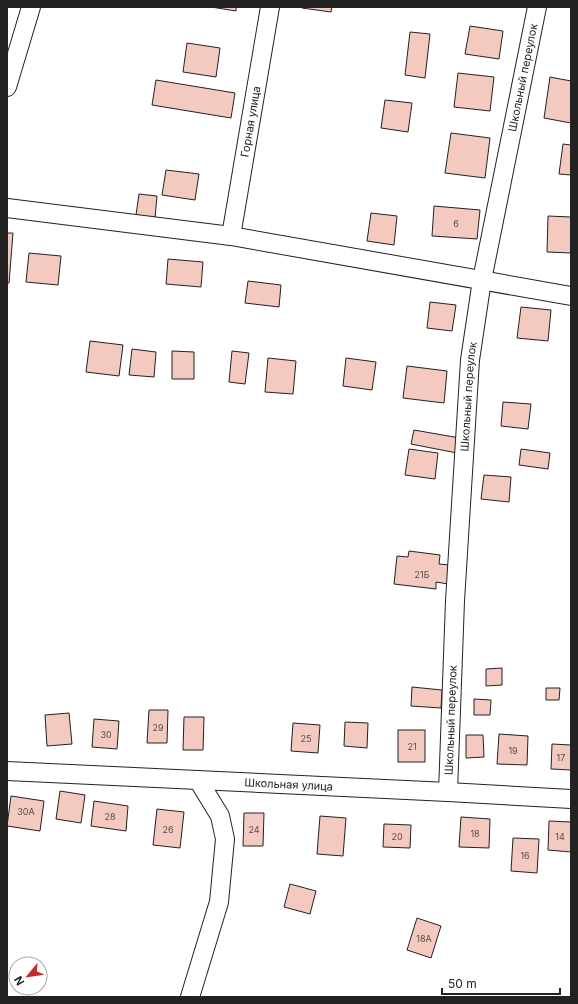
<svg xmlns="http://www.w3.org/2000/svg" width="578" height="1004" font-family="Inter,sans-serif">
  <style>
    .building { fill: #f3c9c0; stroke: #222 }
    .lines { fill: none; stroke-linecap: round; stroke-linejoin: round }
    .minor-casing { stroke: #222; stroke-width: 20 }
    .minor { stroke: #fff; stroke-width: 18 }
    .labels { text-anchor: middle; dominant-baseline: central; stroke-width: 3; stroke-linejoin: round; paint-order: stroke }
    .number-label { font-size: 9px; fill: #564c4a }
    .street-label { font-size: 11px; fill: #222; stroke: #fff }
  </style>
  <rect width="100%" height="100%" fill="#fff"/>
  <g class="building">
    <path d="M211 7H236V11Z"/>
    <path d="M302 7H332L331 12 302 8Z"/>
    <path d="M470 26 503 31 499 59 465 54Z"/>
    <path d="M410 32 430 34 425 78 405 75Z"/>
    <path d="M187 43 220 48 216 77 183 72Z"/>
    <path d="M458 73 494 77 490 111 454 107Z"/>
    <path d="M550 77 571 81V123L544 118Z"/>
    <path d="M156 80 235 93 231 118 152 105Z"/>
    <path d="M385 100 412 103 408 132 381 128Z"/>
    <path d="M451 133 490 138 485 178 445 173Z"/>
    <path d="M563 144 571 145V175L559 174Z"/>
    <path d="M166 170 199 174 195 200 162 195Z"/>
    <path d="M139 194 157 196 155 218 136 215Z"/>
    <path d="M434 206 480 210 477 239 432 236Z"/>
    <path d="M371 213 397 216 394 245 367 241Z"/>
    <path d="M548 216 571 217V253L547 252Z"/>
    <path d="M7 233H13L9 283H7Z"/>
    <path d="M29 253 61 256 58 285 26 282Z"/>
    <path d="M168 259 203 262 201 287 166 284Z"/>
    <path d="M248 281 281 285 279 307 245 303Z"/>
    <path d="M430 302 456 305 452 331 427 328Z"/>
    <path d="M521 307 551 310 548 341 517 338Z"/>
    <path d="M90 341 123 345 119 376 86 372Z"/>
    <path d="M132 349 156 352 154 377 129 375Z"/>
    <path d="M172 351 194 352V379H172Z"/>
    <path d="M232 351 249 353 245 384 229 382Z"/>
    <path d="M268 358 296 361 293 394 265 392Z"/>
    <path d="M346 358 376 362 372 390 343 386Z"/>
    <path d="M407 366 447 371 444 403 403 398Z"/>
    <path d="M503 402 531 404 528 429 501 426Z"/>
    <path d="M414 430 460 438 457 453 411 444Z"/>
    <path d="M409 449 438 453 435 479 405 475Z"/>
    <path d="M521 449 550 453 548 469 519 465Z"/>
    <path d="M484 475 511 477 509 502 481 499Z"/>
    <path d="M409 551 440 555 439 564 450 565 448 584 436 582V589L394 584 397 556 408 557Z"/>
    <path d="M502 668V685L486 686V669Z"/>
    <path d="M412 687 442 690 441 708 411 706Z"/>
    <path d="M546 688H560L559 700H546Z"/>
    <path d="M474 699 491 700 490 715H474Z"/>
    <path d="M149 710H168L167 743H147Z"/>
    <path d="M69 713 72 744 47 746 45 715Z"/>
    <path d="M184 717H204L203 750H183Z"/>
    <path d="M94 719 119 721 117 749 92 747Z"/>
    <path d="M345 722 368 723 367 748 344 746Z"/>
    <path d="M293 723 320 725 318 753 291 751Z"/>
    <rect x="398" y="730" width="27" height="32"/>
    <path d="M499 734 528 736 527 765 497 764Z"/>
    <path d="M466 735H483L484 757 466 758Z"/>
    <path d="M552 744 571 745V770L551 769Z"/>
    <path d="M60 791 85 795 81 823 56 819Z"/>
    <path d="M11 796 44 801 40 831 7 826Z"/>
    <path d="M94 801 128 806 126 831 91 826Z"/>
    <path d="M157 809 184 812 180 848 153 845Z"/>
    <path d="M244 813H264L263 846H243Z"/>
    <path d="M320 816 346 818 343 856 317 854Z"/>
    <path d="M461 817 490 819 489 848 459 847Z"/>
    <path d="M549 821 571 822V852L548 850Z"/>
    <path d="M384 824 411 825 410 848 383 847Z"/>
    <path d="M513 838 539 839 537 873 511 871Z"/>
    <path d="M290 884 316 891 310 914 284 907Z"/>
    <path d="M417 918 441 926 431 958 407 950Z"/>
  </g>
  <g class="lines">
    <g class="minor-casing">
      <g id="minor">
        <path d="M7 87 31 7"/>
        <path d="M7 208 231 236 571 296"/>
        <path id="s1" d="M231 236 270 7"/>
        <path id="s2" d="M7 771 448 792 571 799"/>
        <path id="s3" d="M448 792 455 601 470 360 482 280 537 7"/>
        <path d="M190 997 219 902 225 839 220 816 198 780"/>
      </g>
    </g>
    <use href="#minor" class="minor"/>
  </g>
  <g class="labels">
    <g class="number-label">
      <text x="456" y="223">6</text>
      <text x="422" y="574">21Б</text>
      <text x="158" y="727">29</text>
      <text x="106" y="734">30</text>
      <text x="306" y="738">25</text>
      <text x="412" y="746">21</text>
      <text x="513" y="750">19</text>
      <text x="561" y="757">17</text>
      <text x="26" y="811">30А</text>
      <text x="110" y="816">28</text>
      <text x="168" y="829">26</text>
      <text x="254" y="829">24</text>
      <text x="475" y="833">18</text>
      <text x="397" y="836">20</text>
      <text x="560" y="836">14</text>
      <text x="525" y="855">16</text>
      <text x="424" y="938">18А</text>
    </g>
    <g class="street-label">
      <text stroke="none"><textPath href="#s3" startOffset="720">Школьный переулок</textPath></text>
      <text stroke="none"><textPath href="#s1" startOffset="116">Горная улица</textPath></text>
      <text stroke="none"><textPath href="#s3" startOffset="396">Школьный переулок</textPath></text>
      <text stroke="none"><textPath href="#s3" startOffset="72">Школьный переулок</textPath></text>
      <text stroke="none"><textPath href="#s2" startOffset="282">Школьная улица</textPath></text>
    </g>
  </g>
  <rect width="578" height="1004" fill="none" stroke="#222222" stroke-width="16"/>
  <g transform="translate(28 976) rotate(241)"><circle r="19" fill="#ffffff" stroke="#a7a7a7"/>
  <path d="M0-3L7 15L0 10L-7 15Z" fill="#c62828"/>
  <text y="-6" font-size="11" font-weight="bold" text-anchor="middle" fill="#222222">N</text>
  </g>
  <path d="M442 988v6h118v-6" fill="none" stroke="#222222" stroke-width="2"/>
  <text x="448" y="988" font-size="12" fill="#222222" stroke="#ffffff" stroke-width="3" paint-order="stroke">50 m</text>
</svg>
